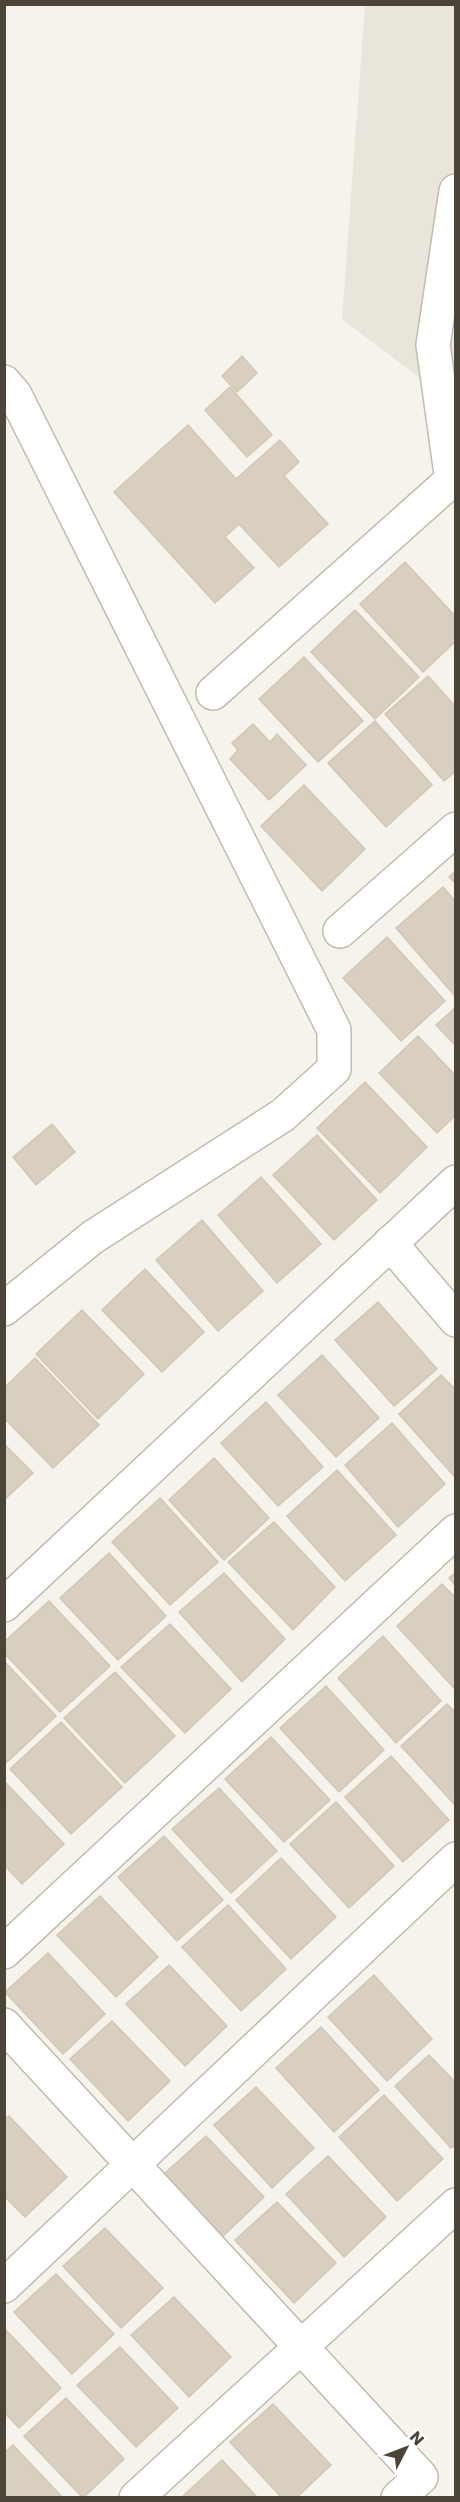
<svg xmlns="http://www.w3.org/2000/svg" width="460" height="2502" font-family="Poppins,sans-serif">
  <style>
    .residential { fill: #eae5da }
    .building { fill: #d8cfc1; stroke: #d3c7b4; stroke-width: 1.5 }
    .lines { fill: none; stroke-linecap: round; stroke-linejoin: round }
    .minor-casing { stroke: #c2bbae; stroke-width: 36 }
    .minor { stroke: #fff; stroke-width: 33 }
  </style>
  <rect width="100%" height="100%" fill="#f6f3ec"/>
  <path class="residential" d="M365 5H455V404L342 319Z"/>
  <g class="building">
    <path d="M242 356 257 373 237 392 222 376Z"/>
    <path d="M230 387 272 435 247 457 205 410Z"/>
    <path d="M188 425 236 479 280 440 299 462 284 476 328 524 279 567 239 524 225 537 254 568 215 603 114 492Z"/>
    <path d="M405 562 456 617V641L423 672 360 604Z"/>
    <path d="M355 610 419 677 375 719 311 652Z"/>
    <path d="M304 657 363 721 318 762 259 699Z"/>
    <path d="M428 676 456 707V771L444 781 385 714Z"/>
    <path d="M375 721 432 785 386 827 328 763Z"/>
    <path d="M253 724 270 742 277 734 306 765 269 800 230 759 238 750 232 743Z"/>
    <path d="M304 785 365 849 322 891 261 826Z"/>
    <path d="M456 871V884L449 877Z"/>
    <path d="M443 887 456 902 455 996 396 928Z"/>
    <path d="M387 937 445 1001 401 1041 343 978Z"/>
    <path d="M456 1007V1046L436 1025Z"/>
    <path d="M418 1036 456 1076V1115L437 1133 379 1073Z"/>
    <path d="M365 1082 427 1147 380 1193 317 1128Z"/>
    <path d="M52 1124 75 1152 36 1185 13 1157Z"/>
    <path d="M317 1135 377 1200 334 1240 273 1175Z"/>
    <path d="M261 1177 321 1244 277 1283 218 1215Z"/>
    <path d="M202 1220 263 1291 218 1331 156 1260Z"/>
    <path d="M145 1269 204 1332 162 1372 102 1310Z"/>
    <path d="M378 1302 437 1369 394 1406 335 1340Z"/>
    <path d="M82 1310 144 1374 98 1419 36 1354Z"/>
    <path d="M322 1355 379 1418 336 1457 278 1395Z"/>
    <path d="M35 1358 99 1425 53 1468 4 1418V1388Z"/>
    <path d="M441 1375 456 1390 455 1477 399 1414Z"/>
    <path d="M266 1402 323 1467 278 1506 221 1443Z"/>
    <path d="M392 1423 445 1484 398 1527 345 1465Z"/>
    <path d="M4 1444 33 1473 4 1500Z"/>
    <path d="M214 1458 269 1518 224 1560 169 1500Z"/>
    <path d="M337 1470 396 1535 345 1581 287 1516Z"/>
    <path d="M160 1498 218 1562 170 1605 112 1542Z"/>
    <path d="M274 1522 335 1587 293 1630 228 1562Z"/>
    <path d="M109 1553 166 1616 118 1660 60 1598Z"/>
    <path d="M456 1572V1586L449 1578Z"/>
    <path d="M224 1573 285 1639 242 1682 179 1612Z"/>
    <path d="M442 1584 456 1598 455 1689 397 1626Z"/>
    <path d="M49 1601 110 1666 60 1712 4 1653V1642Z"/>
    <path d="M170 1624 231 1689 185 1733 121 1667Z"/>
    <path d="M383 1636 441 1701 396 1743 338 1678Z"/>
    <path d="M4 1661 56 1716 6 1763 4 1762Z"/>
    <path d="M115 1672 175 1736 125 1783 64 1718Z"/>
    <path d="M326 1686 384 1750 339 1792 280 1728Z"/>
    <path d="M447 1704 456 1713V1806L401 1746Z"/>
    <path d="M61 1722 122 1787 71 1834 10 1769Z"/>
    <path d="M271 1737 330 1800 284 1842 225 1779Z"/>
    <path d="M391 1756 449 1820 403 1862 345 1797Z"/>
    <path d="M6 1783 64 1844 22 1884 4 1865Z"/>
    <path d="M219 1788 277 1851 231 1893 172 1829Z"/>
    <path d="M336 1802 394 1866 349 1908 290 1844Z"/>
    <path d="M164 1836 223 1900 177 1941 118 1877Z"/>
    <path d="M281 1858 336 1917 291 1959 236 1900Z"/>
    <path d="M100 1896 158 1957 116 1997 57 1935Z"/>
    <path d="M228 1905 286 1969 241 2011 182 1947Z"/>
    <path d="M48 1953 105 2014 63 2054 5 1992Z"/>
    <path d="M169 1965 227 2026 185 2066 126 2004Z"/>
    <path d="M374 1975 432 2039 387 2081 328 2017Z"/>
    <path d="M112 2021 170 2081 128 2121 70 2059Z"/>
    <path d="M321 2027 379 2090 334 2132 276 2068Z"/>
    <path d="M429 2055 456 2083V2144L451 2148 395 2086Z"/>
    <path d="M256 2087 314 2148 272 2188 214 2125Z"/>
    <path d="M384 2095 443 2159 397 2201 339 2137Z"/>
    <path d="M9 2116 67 2177 25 2217 4 2196V2120Z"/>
    <path d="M206 2136 264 2197 222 2237 164 2174Z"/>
    <path d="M328 2156 386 2217 344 2257 286 2194Z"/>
    <path d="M277 2202 336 2263 294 2303 235 2240Z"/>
    <path d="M105 2228 163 2288 121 2328 63 2266Z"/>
    <path d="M56 2274 114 2334 72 2374 14 2312Z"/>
    <path d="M174 2297 231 2357 189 2397 131 2335Z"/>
    <path d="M4 2328 61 2388 19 2428 4 2412Z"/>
    <path d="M120 2347 178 2408 136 2447 77 2385Z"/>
    <path d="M66 2398 124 2459 83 2498 24 2436Z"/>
    <path d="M273 2404 331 2465 296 2498H282L230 2442Z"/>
    <path d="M13 2445 63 2498H4V2453Z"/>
    <path d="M222 2460 258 2498H181Z"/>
  </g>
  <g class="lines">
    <g class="minor-casing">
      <g id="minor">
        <path d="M456 191 433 345 450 467 456 481"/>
        <path d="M4 382 15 395 334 1030V1069L283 1115 93 1237 4 1309"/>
        <path d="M213 693 454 478"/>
        <path d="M340 931 456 829"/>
        <path d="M390 1243 456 1320"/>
        <path d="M4 1605 456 1182"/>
        <path d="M4 1952 456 1531"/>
        <path d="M4 2025 421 2477 398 2498"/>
        <path d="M4 2286 456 1859"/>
        <path d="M136 2498 456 2205"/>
      </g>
    </g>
    <use href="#minor" class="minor"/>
  </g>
  <rect width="460" height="2502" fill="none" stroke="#4b4439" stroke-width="12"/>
  <g transform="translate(406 2448) rotate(48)" stroke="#ffffff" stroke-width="4.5" paint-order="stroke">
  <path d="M0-4.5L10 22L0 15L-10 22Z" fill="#4b4439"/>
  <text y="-9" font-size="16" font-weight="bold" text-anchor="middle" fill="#4b4439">N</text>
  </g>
</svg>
